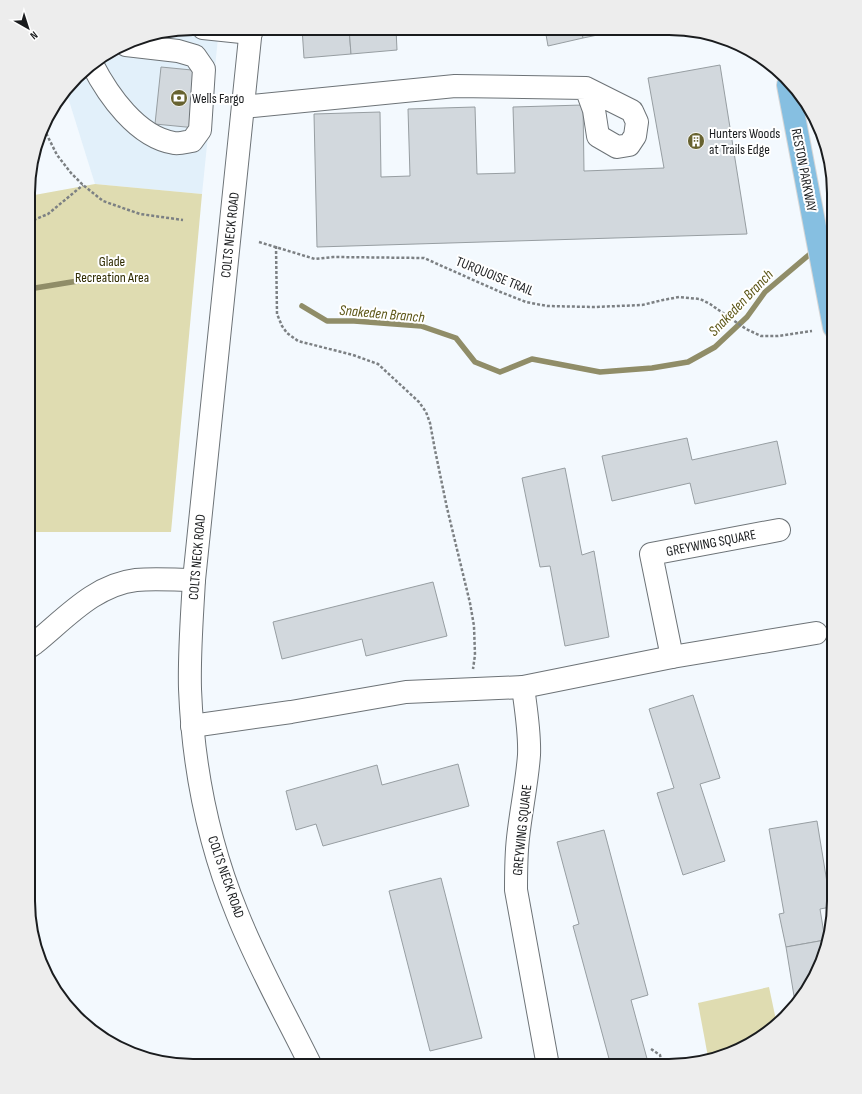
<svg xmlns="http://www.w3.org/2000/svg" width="862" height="1094" font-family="'Sofia Sans Condensed',sans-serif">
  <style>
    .built { fill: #e2f0fa }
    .green { fill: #dfdcb1 }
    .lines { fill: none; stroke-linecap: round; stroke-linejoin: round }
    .stream { stroke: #908d68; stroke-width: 5.5 }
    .building { fill: #d2d8dd; stroke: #979ea2 }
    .minor-casing { stroke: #6d7377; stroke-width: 24 }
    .major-casing { stroke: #d6d6d6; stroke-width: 24 }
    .path { stroke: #7c8083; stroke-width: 2.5; stroke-dasharray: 3 2; stroke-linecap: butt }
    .minor { stroke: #fff; stroke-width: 22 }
    .major { stroke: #86bfe1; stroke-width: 22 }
    .labels { text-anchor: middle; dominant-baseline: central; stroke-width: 4; stroke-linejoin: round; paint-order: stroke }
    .poi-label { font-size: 14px; fill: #1a1c1e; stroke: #fff; text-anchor: start }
    .street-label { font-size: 14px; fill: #1a1c1e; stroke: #fff }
    .park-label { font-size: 14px; fill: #2f2b00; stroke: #fff }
    .water-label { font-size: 15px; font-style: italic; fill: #5b5515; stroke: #fff }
    .rim { fill: none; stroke: #1a1c1e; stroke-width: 2 }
  </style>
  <rect width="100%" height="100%" fill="#f3f9fe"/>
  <path class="built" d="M193 28H219L202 194 95 184 66 91 85 69 140 37Z"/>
  <g class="green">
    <path d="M95 184 202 194 171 532H29V196Z"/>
    <path d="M769 987 776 1020 751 1044 708 1057 698 1003Z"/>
  </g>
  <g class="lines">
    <g class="stream">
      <path d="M29 289 90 279 104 280"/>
      <path d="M302 306 327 321H354L421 326 456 338 475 362 500 372 532 359 600 372 652 368 688 362 715 347 747 317 765 292 810 254"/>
    </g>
  </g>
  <g class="building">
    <path d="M302 28H349L351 54 304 58Z"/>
    <path d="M349 28 396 29 397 50 351 54Z"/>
    <path d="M545 29H581L583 38 548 46Z"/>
    <path d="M581 29H617V31L583 38Z"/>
    <path d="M629 29H647L630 33Z"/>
    <path d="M720 65 747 234 317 247 314 114 380 112 381 177 410 176 408 109 475 107 477 174 515 173 513 107 583 105 584 171 664 168 648 78Z"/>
    <path d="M161 67 202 71 196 128 155 124Z"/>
    <path d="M687 438 692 460 777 441 786 484 695 504 690 483 612 501 602 456Z"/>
    <path d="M565 468 582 555 594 551 609 637 565 646 550 566 540 567 522 478Z"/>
    <path d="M433 582 447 636 366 656 362 639 282 659 273 622Z"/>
    <path d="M693 695 720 778 700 784 725 861 683 875 657 793 674 788 649 709Z"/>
    <path d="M458 764 469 806 323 846 316 824 296 830 286 791 377 765 382 785Z"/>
    <path d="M817 821 831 907 820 909 825 940 786 947 779 914 784 913 769 829Z"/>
    <path d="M604 830 648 995 631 1000 649 1066H611L573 926 579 924 557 842Z"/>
    <path d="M441 878 482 1038 430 1051 389 891Z"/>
    <path d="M825 940 827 947 825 954 805 994 794 996 786 947Z"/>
  </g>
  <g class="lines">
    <g class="minor-casing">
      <g id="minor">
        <path d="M203 28 251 33"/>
        <path d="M251 28 194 580C192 617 189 653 190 689 193 766 208 842 237 913 258 966 286 1015 311 1066"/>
        <path d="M92 64C108 95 137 137 174 143 179 144 186 142 192 141L200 130 204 69 195 56 178 51 126 45"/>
        <path d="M243 107 455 86 586 88 632 111 637 122 635 136 629 145 617 147 598 136 594 110 586 88"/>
        <path d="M29 647 35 643C65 619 94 585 136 580 155 578 175 580 194 580"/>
        <path d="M672 657 651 554 779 530"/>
        <path d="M523 687C526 710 530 733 529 755 527 783 521 810 518 838 516 855 516 872 516 890L548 1066"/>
        <path d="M192 726 291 712 406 692 523 687 672 657 816 633"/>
      </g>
    </g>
    <g class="major-casing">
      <path id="major" d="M788 85 834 327"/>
    </g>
    <g class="path">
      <path d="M44 129 57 155 71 173 83 185 103 201 140 214 183 220"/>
      <path d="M29 222 48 214 83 185"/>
      <path d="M259 242 315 259 333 257 424 258 498 291 526 302 547 306 594 307 642 305 663 300 679 297 700 299 710 304 746 329 761 336H778L812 331"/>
      <path d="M276 246 277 314 282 326 287 333 298 341 353 355 378 364 419 402 426 412 430 423 435 450 447 508 470 603 474 626 475 655 473 669"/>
      <path d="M651 1049 660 1055 662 1066"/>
    </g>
    <use href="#minor" class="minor"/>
    <use href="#major" class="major"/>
  </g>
  <defs>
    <g id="bank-disc" transform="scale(0.9)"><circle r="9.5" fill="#67622f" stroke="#fff"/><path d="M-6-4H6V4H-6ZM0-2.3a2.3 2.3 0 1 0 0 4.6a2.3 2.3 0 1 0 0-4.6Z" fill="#fff"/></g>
    <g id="building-disc" transform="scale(0.9)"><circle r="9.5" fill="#67622f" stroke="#fff"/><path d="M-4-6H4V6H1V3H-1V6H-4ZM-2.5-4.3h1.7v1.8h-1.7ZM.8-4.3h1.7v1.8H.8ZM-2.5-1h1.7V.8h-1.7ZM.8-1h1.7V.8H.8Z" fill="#fff"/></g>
  </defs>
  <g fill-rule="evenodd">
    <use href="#bank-disc" x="179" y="98"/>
    <use href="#building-disc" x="696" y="141"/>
  </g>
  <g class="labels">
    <g class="poi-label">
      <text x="192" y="98">Wells Fargo</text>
      <text x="709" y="133">Hunters Woods<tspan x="709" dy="16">at Trails Edge</tspan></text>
    </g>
    <g class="street-label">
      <text transform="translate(804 170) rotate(79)">RESTON PARKWAY</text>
      <text transform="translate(230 235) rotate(-84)">COLTS NECK ROAD</text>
      <text transform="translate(495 276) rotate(22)">TURQUOISE TRAIL</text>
      <text transform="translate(711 543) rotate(-11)">GREYWING SQUARE</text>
      <text transform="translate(197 557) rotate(-85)">COLTS NECK ROAD</text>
      <text transform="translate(522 830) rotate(-84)">GREYWING SQUARE</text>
      <text transform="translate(226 877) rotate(71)">COLTS NECK ROAD</text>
    </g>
    <g class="park-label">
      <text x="112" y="261">Glade<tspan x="112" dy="16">Recreation Area</tspan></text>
    </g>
    <g class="water-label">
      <text transform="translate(741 303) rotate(-46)">Snakeden Branch</text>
      <text transform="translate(382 314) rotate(5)">Snakeden Branch</text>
    </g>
  </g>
  <path d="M0 0H862V1094H0ZM193 35H669A158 158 0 0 1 827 193V901A158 158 0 0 1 669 1059H193A158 158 0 0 1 35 901V193A158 158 0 0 1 193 35Z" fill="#ededed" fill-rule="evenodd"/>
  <path class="rim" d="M193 35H669A158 158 0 0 1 827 193V901A158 158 0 0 1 669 1059H193A158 158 0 0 1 35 901V193A158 158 0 0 1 193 35Z"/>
  <g transform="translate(28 28) rotate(141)" stroke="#ffffff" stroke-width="3" paint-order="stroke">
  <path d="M0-3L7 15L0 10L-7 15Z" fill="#1a1c1e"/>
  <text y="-6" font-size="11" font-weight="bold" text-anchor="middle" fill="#1a1c1e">N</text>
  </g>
</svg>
